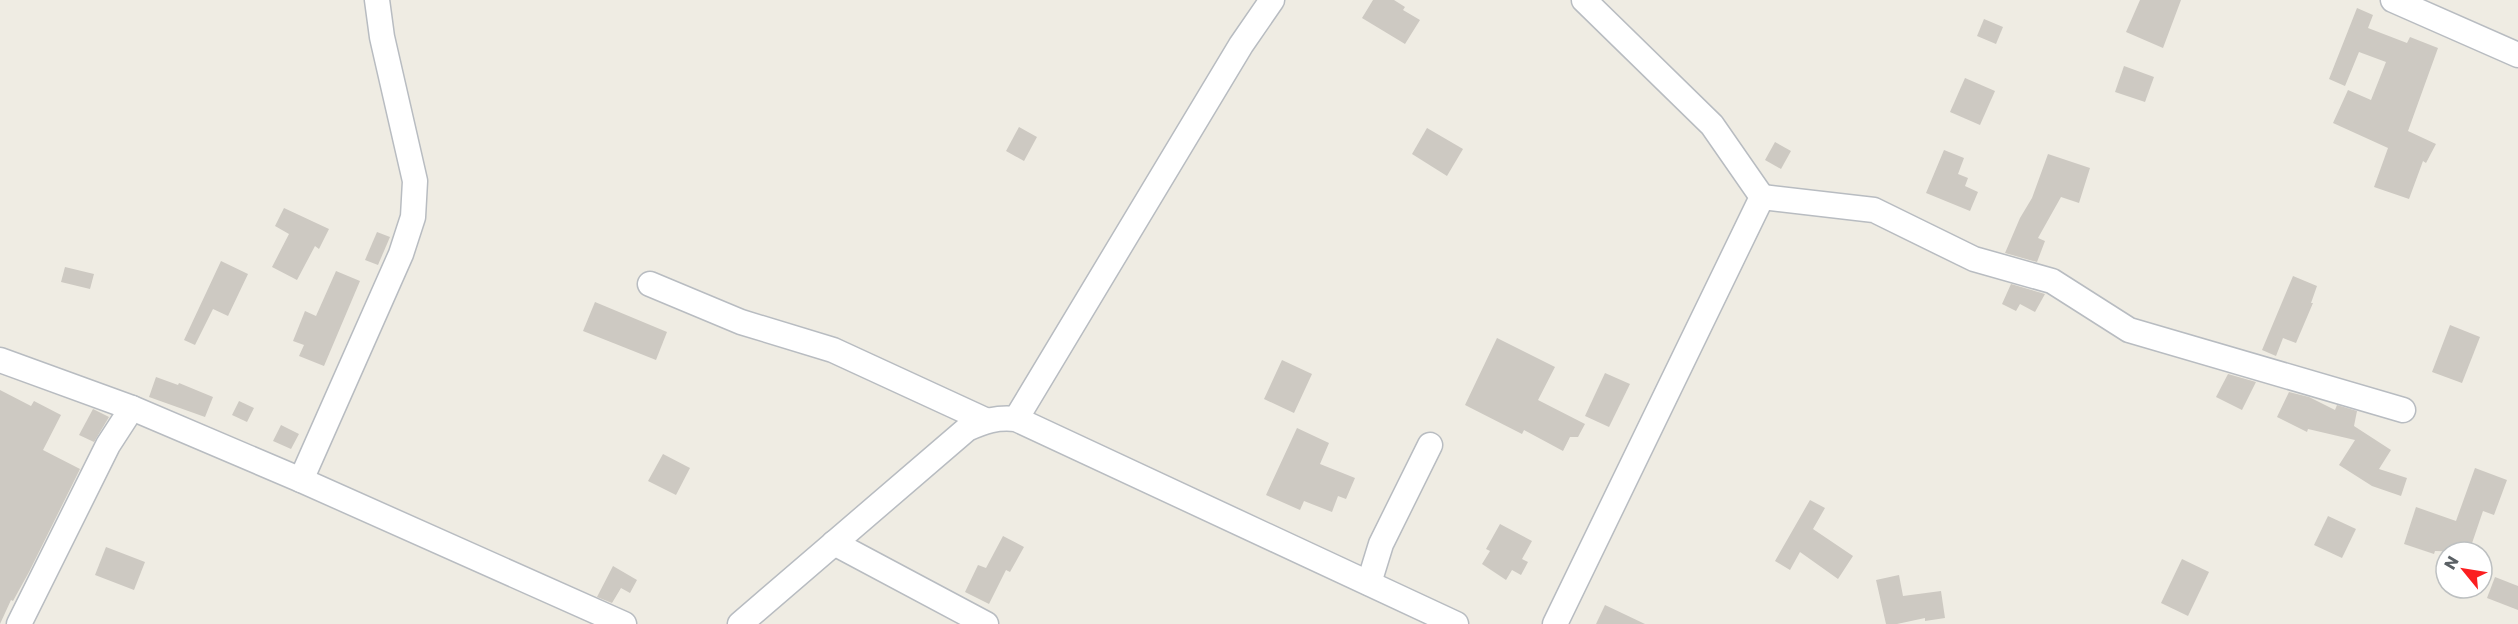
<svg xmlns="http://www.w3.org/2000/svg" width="2518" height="624" font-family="Poppins,sans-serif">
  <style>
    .building { fill: #cdc9c2 }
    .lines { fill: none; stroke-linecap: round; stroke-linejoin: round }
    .minor-casing { stroke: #b8bcc1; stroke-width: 27 }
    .minor { stroke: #fff; stroke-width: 24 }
  </style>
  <rect width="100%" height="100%" fill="#efece3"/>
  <g class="building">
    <path d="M1373 0H1394L1405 7 1403 10 1420 20 1405 44 1362 18Z"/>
    <path d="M2140 0H2181L2163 48 2126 32Z"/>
    <path d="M2357 8 2373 15 2368 28 2407 43 2410 37 2438 48 2408 131 2436 144 2426 163 2423 161 2409 199 2374 187 2388 148 2333 123 2348 90 2371 100 2386 62 2359 52 2345 86 2329 79Z"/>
    <path d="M1984 19 2003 27 1996 44 1977 36Z"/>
    <path d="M2124 66 2154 77 2145 102 2115 92Z"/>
    <path d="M1965 78 1995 91 1980 125 1950 112Z"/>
    <path d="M1019 127 1037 137 1024 161 1006 151Z"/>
    <path d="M1427 128 1463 149 1447 176 1412 154Z"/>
    <path d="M1775 142 1791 151 1781 169 1765 160Z"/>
    <path d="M1944 150 1964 158 1958 174 1968 178 1965 186 1978 192 1970 211 1926 193Z"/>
    <path d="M2048 154 2090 168 2079 203 2061 197 2038 238 2045 241 2037 262 2005 253 2020 218 2032 198Z"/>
    <path d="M284 208 329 229 319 249 315 246 297 280 272 267 289 234 275 226Z"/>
    <path d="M377 232 390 237 378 265 365 260Z"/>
    <path d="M221 261 248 274 228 316 213 309 195 345 184 340Z"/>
    <path d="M65 267 94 274 90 289 61 282Z"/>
    <path d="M336 271 360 281 324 366 299 356 304 345 293 341 305 311 316 316Z"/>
    <path d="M2293 276 2317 286 2311 303H2313L2296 343 2283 338 2276 356 2262 350Z"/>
    <path d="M2011 284 2045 294 2035 312 2020 304 2016 311 2002 304Z"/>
    <path d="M595 302 667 332 656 360 583 331Z"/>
    <path d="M2450 325 2480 337 2462 383 2432 372Z"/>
    <path d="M1497 338 1555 367 1538 400 1585 424 1578 437H1570L1563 451 1524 430 1522 434 1465 405Z"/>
    <path d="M1282 360 1312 374 1294 413 1264 399Z"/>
    <path d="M1605 373 1630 384 1609 427 1585 416Z"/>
    <path d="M2228 374 2256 382 2242 410 2216 397Z"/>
    <path d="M156 377 178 385 179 383 213 397 205 417 149 397Z"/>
    <path d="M0 390 31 406 34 401 61 415 43 450 80 469 29 572 13 601 11 600 0 624Z"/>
    <path d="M2289 392 2309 397 2335 410 2337 405 2357 411 2354 426 2391 450 2379 469 2407 478 2401 496 2372 486 2339 465 2355 440 2308 429 2307 432 2277 417Z"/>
    <path d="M239 401 254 408 247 422 232 415Z"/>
    <path d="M93 409 109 417 94 442 79 435Z"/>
    <path d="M281 425 299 434 291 449 273 441Z"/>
    <path d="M1297 428 1329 443 1320 464 1355 478 1346 499 1338 496 1332 512 1304 501 1300 510 1266 495Z"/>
    <path d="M663 454 690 468 676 495 648 481Z"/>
    <path d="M2475 468 2507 480 2494 515 2483 511 2469 552 2435 551 2434 554 2404 544 2416 507 2456 521Z"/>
    <path d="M1810 500 1825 508 1813 529 1853 556 1838 579 1800 552 1790 570 1775 561Z"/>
    <path d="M2328 516 2356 529 2342 558 2314 545Z"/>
    <path d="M1500 524 1532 541 1522 559 1528 562 1521 575 1512 570 1506 580 1482 564 1490 551 1486 549Z"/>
    <path d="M1003 536 1024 547 1010 572 1006 570 989 604 965 592 978 565 986 568Z"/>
    <path d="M106 547 145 562 134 590 95 575Z"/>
    <path d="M2182 559 2209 572 2188 616 2161 603Z"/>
    <path d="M613 566 637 580 630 593 621 588 612 603 597 597Z"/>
    <path d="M1899 575 1903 596 1941 591 1945 618 1925 621V618L1897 624H1886L1876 580Z"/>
    <path d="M2495 577 2518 586V610L2487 598Z"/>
    <path d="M1605 605 1645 624H1596Z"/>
  </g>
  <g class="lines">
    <g class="minor-casing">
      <g id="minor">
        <path d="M2393 0 2518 55"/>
        <path d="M1762 197 1874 210 1974 259 2052 281 2129 330 2403 410"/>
        <path d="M650 284 741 322 833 350 985 420"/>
        <path d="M0 360 132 408 301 480 624 624"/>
        <path d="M1016 419 1241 45 1272 0"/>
        <path d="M301 480 401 254 413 217 415 181 382 37 377 0"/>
        <path d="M834 543 986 624"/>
        <path d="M1369 583 1381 544 1430 445"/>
        <path d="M19 624 108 445 132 408"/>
        <path d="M740 624 967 429C984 421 997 417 1016 419L1456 624"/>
        <path d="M1555 624 1762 197 1712 125 1584 0"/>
      </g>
    </g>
    <use href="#minor" class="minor"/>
  </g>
  <g transform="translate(2464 570) rotate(300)"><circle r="28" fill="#ffffff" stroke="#bdc0c1" stroke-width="1.5"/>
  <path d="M0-4.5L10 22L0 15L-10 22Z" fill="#fb1e20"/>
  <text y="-9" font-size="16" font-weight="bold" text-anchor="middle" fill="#5b6165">N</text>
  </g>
</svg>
